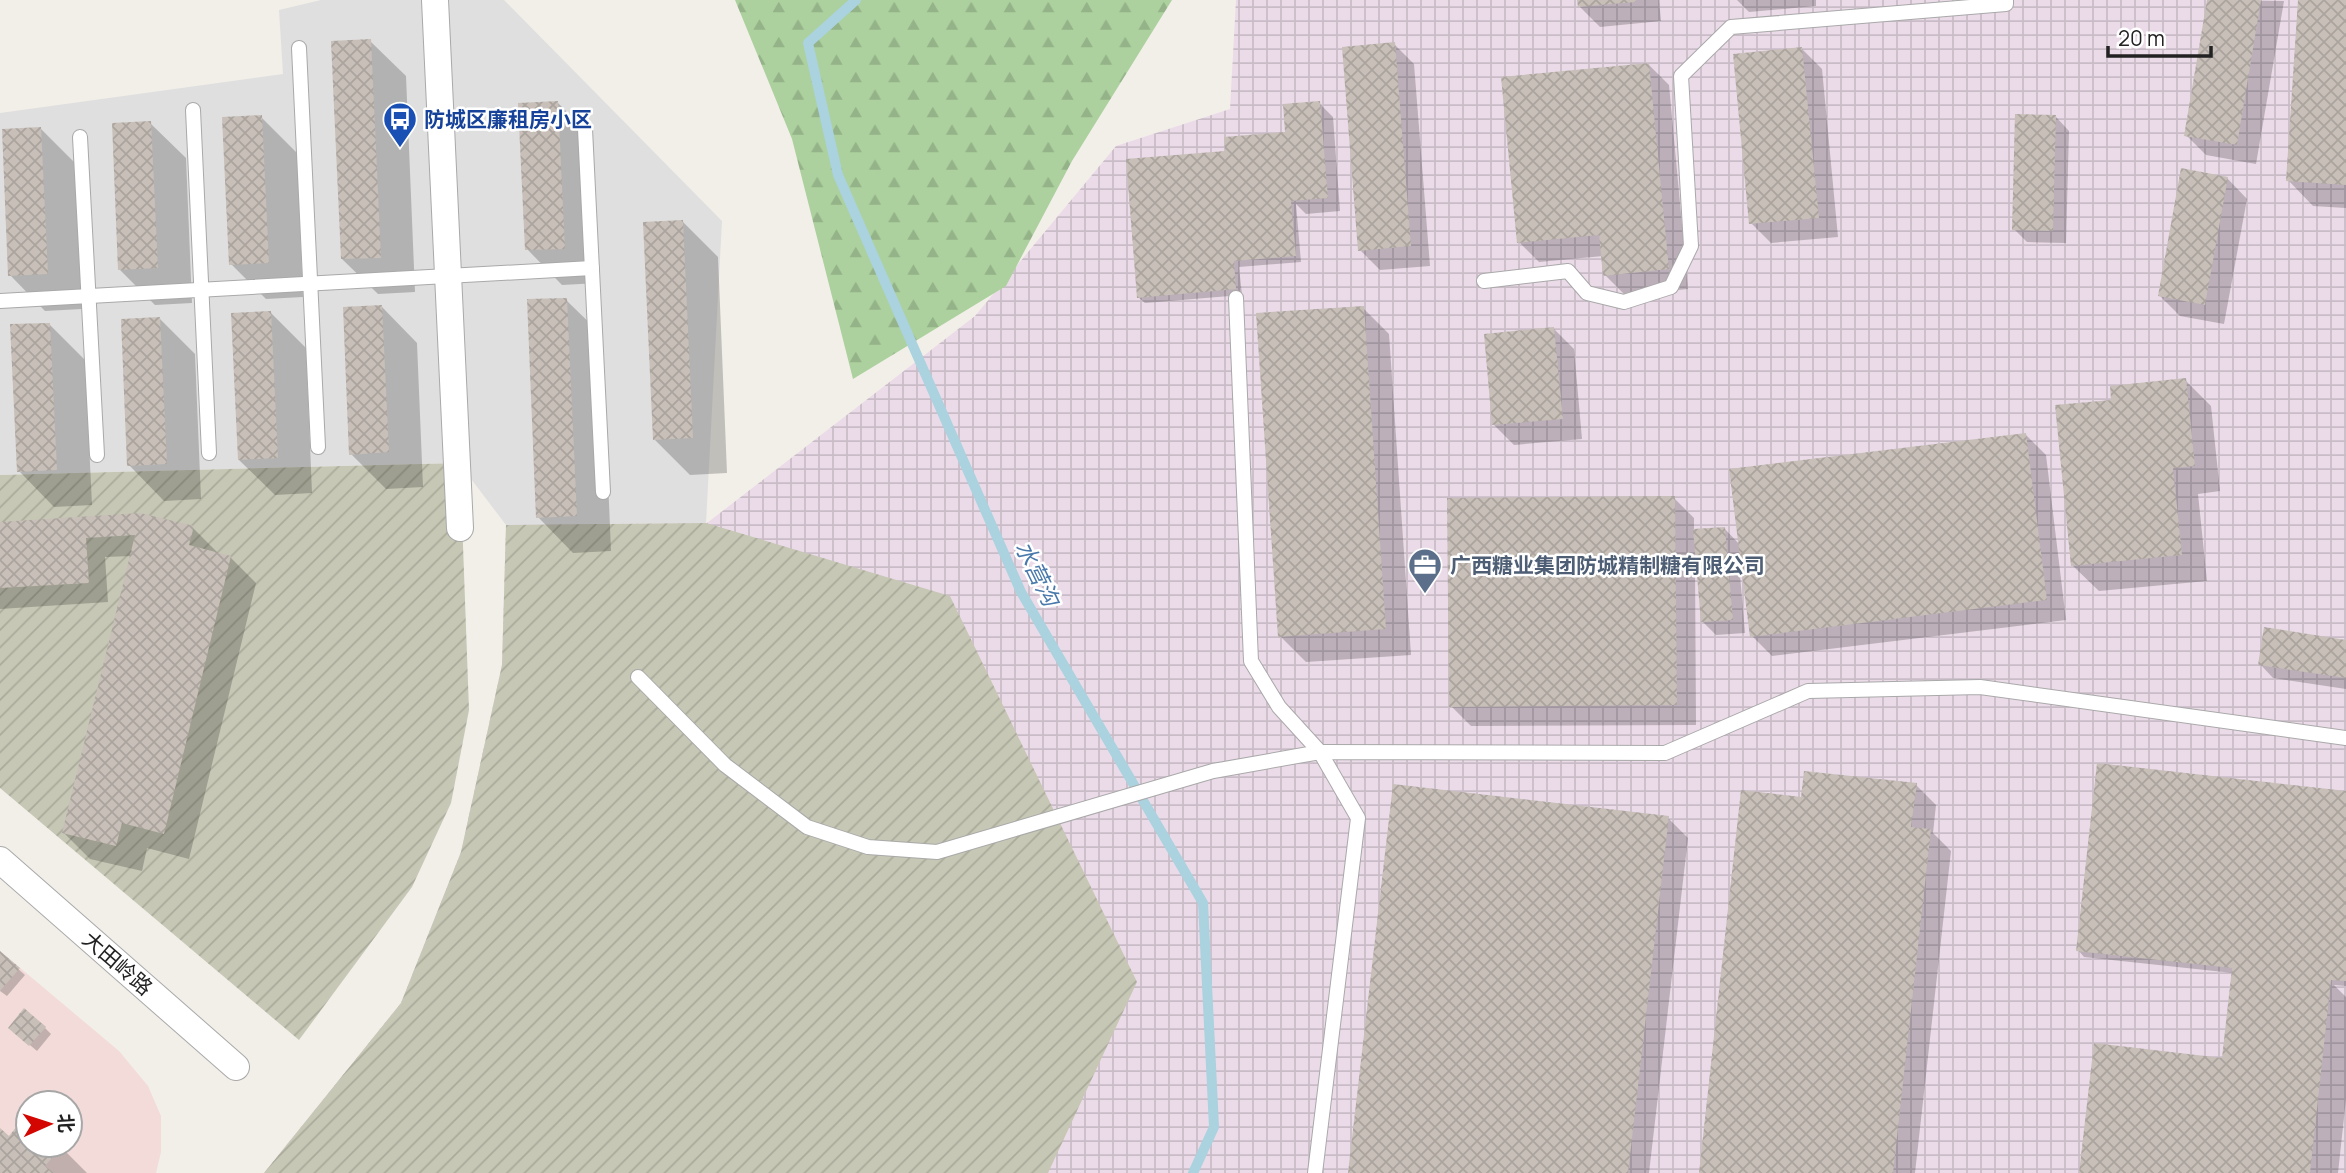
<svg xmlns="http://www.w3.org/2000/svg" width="2346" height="1173" font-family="Manrope,'Noto Sans SC',sans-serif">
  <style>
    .residential { fill: #e0dfdf }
    .commercial { fill: #f2dbd9; fill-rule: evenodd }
    .industrial { fill: url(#industrial-grid) }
    .construction { fill: url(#construction-furrows) }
    .forest { fill: url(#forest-firs) }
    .shadow { fill: #0003 }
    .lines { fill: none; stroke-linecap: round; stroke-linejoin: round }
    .stream { stroke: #aad2df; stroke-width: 10 }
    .building { fill: url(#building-cross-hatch) }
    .service-casing { stroke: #a9a9a9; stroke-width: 16 }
    .minor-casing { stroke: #a9a9a9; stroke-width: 28 }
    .service { stroke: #fff; stroke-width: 14 }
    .minor { stroke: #fff; stroke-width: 26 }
    .labels { text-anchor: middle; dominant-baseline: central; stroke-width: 5; stroke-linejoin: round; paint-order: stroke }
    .transit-label { font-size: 21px; font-weight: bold; fill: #164399; stroke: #fff; text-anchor: start }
    .service-label { font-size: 21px; font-weight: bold; fill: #4e5e75; stroke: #fff; text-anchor: start }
    .street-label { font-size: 21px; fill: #222; stroke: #fff }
    .water-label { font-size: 23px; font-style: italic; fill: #4a79ab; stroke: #fff }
  </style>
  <defs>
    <pattern id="industrial-grid" width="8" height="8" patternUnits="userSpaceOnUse" patternTransform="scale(1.75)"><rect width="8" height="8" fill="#ebdbe8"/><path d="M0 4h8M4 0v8" fill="none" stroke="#c9bcc7"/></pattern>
    <pattern id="construction-furrows" width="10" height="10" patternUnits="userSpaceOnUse" patternTransform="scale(1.75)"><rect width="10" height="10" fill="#c6c7b4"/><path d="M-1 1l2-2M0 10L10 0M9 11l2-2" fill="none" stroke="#aaab9a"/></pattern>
    <pattern id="forest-firs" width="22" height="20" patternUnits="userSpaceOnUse" patternTransform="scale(1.75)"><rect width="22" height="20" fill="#acd19e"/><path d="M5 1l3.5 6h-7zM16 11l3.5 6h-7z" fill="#94b388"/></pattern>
    <pattern id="building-cross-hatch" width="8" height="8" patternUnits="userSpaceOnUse" patternTransform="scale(1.75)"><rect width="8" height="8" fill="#c7bfb8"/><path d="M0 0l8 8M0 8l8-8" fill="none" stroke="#aba49e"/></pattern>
  </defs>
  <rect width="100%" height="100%" fill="#f2efe9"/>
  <path class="residential" d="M321 0H504L722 221 706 523 506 525 459 463 0 475V113L283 74 279 10Z"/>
  <path class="commercial" d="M0 951 119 1051 148 1086 161 1116V1152L156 1173H0ZM28 1103H70V1145H28Z"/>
  <path class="industrial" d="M1236 0H2346V1173H264L401 1003 461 852 502 665 506 525 707 523 975 316 1116 146 1230 109Z"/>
  <g class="construction">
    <path d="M460 463 469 710 451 803 412 887 299 1040 0 788V475Z"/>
    <path d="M706 523 950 596 1137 982 1048 1173H264L401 1003 461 852 502 665 506 525Z"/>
  </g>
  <path class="forest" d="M735 0H1172L1072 161 1006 286 853 379 792 139Z"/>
  <g class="shadow">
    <path d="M1579 0H1659L1661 21 1600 27 1580 7Z"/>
    <path d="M1737 0H1816V6L1749 12Z"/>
    <path d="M2209 0 2284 1 2256 164 2206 155 2186 135Z"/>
    <path d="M2300 0H2346V208L2313 206 2288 180Z"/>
    <path d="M370 41 406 76 415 292 378 294 342 259Z"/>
    <path d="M1394 44 1414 64 1430 266 1380 270 1360 250Z"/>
    <path d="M1802 49 1822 69 1838 237 1771 243 1751 223Z"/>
    <path d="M1649 65 1669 85 1688 289 1625 295 1605 275 1603 256 1539 262 1519 242Z"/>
    <path d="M558 103 593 138 599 283 562 285 527 249Z"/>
    <path d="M1319 103 1333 117 1340 211 1306 214 1296 204 1301 262 1239 267 1242 295 1145 303 1138 297 1227 153 1285 134Z"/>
    <path d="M261 117 297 153 303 297 266 299 231 264Z"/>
    <path d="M2056 117 2069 131 2066 243 2027 242 2014 229Z"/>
    <path d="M150 123 186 158 192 303 155 305 120 270Z"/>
    <path d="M41 129 76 164 82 309 45 311 10 275Z"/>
    <path d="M2227 178 2247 199 2224 324 2180 316 2160 296Z"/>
    <path d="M682 221 718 257 727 473 690 475 654 439Z"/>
    <path d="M566 300 602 335 611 551 573 553 538 517Z"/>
    <path d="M382 307 417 343 423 487 386 489 351 454Z"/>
    <path d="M1363 308 1389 334 1411 655 1306 662 1280 636Z"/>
    <path d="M271 313 306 348 312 493 275 495 239 460Z"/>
    <path d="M160 319 195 354 201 499 164 501 129 465Z"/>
    <path d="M50 325 85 360 92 505 54 507 19 471Z"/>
    <path d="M1554 329 1574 349 1582 439 1514 445 1494 425Z"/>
    <path d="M2185 380 2211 406 2220 491 2198 494 2207 581 2099 591 2073 566 2113 401Z"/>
    <path d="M2026 435 2046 455 2066 620 1772 656 1752 636 1742 562 1739 563 1745 633 1716 635 1703 622 1698 565H1695L1696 725 1471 726 1451 706 1674 498 1694 518V531L1724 528 1740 545Z"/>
    <path d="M0 524 193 528 220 555 230 557 256 583 189 859 147 848 142 871 90 859 64 833 132 556 105 557 108 602 0 609Z"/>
    <path d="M2346 642V689L2273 678 2260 664Z"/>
    <path d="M1916 785 1936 805 1933 833 1951 851 1915 1173H1700L1802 799Z"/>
    <path d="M2346 792V986L2334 985 2346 997V1099L2338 1173H2081L2223 1062 2233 973 2084 957 2078 950Z"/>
    <path d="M1668 818 1688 838 1649 1173H1350Z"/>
    <path d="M0 953 25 975 7 996 0 991Z"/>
    <path d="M45 1028 51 1034 37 1051 17 1034Z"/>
    <path d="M26 1118 28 1145H59L87 1173H0V1130L9 1138Z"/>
  </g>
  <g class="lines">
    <path class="stream" d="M856 0 808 43 838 175 1021 592 1203 903 1214 1127 1193 1173"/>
  </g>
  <g class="building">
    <path d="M1577 0H1636V2L1578 7Z"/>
    <path d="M2207 0H2261L2237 145 2184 136Z"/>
    <path d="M2298 0H2346V185L2286 181Z"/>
    <path d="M371 39 381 258 341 259 331 41Z"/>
    <path d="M1395 42 1411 246 1358 251 1342 47Z"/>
    <path d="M1802 47 1819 218 1749 224 1733 54Z"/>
    <path d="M1649 63 1669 269 1603 276 1599 235 1517 243 1501 77Z"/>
    <path d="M558 101 565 249 525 250 518 103Z"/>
    <path d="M1320 101 1328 198 1291 201 1296 256 1234 261 1236 289 1137 298 1126 159 1225 151 1224 137 1285 132 1283 104Z"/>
    <path d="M2015 114 2056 115 2053 231 2012 230Z"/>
    <path d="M262 115 269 263 229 265 222 117Z"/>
    <path d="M151 121 158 268 118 270 112 123Z"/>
    <path d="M41 127 48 274 8 276 2 129Z"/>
    <path d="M2181 168 2228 177 2205 305 2158 296Z"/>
    <path d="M683 220 693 438 653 440 643 222Z"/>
    <path d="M567 298 577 516 536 518 527 299Z"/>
    <path d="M382 305 389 452 349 455 343 307Z"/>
    <path d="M1364 306 1386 629 1278 637 1256 313Z"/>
    <path d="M271 311 278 458 238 460 231 313Z"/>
    <path d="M160 317 167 464 127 466 121 319Z"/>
    <path d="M50 323 57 470 17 472 10 324Z"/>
    <path d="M1554 327 1563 419 1492 425 1484 334Z"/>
    <path d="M2186 378 2195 466 2173 468 2182 555 2071 566 2055 405 2111 400 2110 386Z"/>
    <path d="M2026 433 2047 600 1750 637 1729 469Z"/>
    <path d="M1675 496 1677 705 1449 707 1447 498Z"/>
    <path d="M140 513 194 526 189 545 231 556 164 834 122 823 116 846 62 833 135 535 86 538 89 583 0 588V522Z"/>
    <path d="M1725 527 1733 620 1701 622 1693 529Z"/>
    <path d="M2264 627 2346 640V678L2258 665Z"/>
    <path d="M2097 763 2346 791V981L2331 980 2310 1173H2079L2094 1043 2222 1058 2232 968 2076 951Z"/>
    <path d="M1804 771 1917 783 1911 827 1931 829 1893 1173H1699L1741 790 1801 797Z"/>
    <path d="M1393 784 1669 816 1628 1173H1348Z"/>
    <path d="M0 951 20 968 0 991Z"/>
    <path d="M24 1008 46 1027 29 1046 8 1028Z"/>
    <path d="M26 1115 28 1145H63L45 1166 54 1173H0V1128L9 1136Z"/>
  </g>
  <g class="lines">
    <g class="service-casing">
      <g id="service">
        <path d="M299 48 318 447"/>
        <path d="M193 110 209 453"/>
        <path d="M585 129 603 492"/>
        <path d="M80 137 97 455"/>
        <path d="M1484 281 1568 271 1587 293 1624 302 1671 287 1691 246 1681 76 1731 27 2006 4V0"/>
        <path d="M1236 298 1251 661 1279 707 1320 752 1358 818 1315 1173"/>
        <path d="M0 301 592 268"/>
        <path d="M638 677 725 765 807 827 868 847 937 852 1213 771 1320 752 1665 753 1808 691 1980 687 2346 738"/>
      </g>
    </g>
    <g class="minor-casing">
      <g id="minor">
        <path d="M435 0 460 528"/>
        <path d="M0 860 236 1067"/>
      </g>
    </g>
    <use href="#service" class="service"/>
    <use href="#minor" class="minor"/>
  </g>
  <defs>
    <g id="bus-pin" transform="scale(1.75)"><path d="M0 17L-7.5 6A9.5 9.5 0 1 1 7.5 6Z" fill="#1a4fb4" stroke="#fff"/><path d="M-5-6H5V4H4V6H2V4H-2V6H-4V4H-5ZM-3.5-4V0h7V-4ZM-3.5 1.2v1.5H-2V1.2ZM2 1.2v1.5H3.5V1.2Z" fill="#fff"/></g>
    <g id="office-pin" transform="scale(1.75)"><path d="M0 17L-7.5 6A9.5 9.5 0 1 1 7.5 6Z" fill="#5c6f8a" stroke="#fff"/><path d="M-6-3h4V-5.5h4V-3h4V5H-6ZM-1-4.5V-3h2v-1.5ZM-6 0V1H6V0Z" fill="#fff"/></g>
  </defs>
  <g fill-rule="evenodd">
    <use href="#bus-pin" x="400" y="119"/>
    <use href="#office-pin" x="1425" y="565"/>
  </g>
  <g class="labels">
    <g class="transit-label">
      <text x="424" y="119">防城区廉租房小区</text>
    </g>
    <g class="service-label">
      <text x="1450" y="565">广西糖业集团防城精制糖有限公司</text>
    </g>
    <g class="street-label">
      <text transform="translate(118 963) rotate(41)">大田岭路</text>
    </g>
    <g class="water-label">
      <text transform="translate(1038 573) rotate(64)">水营沟</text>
    </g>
  </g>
  <g transform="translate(49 1124) rotate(87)"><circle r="33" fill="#ffffff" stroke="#a7a7a7" stroke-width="2"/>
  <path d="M0-5L12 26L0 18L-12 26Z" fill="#d30601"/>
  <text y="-10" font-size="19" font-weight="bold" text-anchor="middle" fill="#222222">北</text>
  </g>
  <path d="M2108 46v10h103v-10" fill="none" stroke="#222222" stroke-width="3.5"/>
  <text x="2118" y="46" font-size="21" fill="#222222" stroke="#ffffff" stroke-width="5" paint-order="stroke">20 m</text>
</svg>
